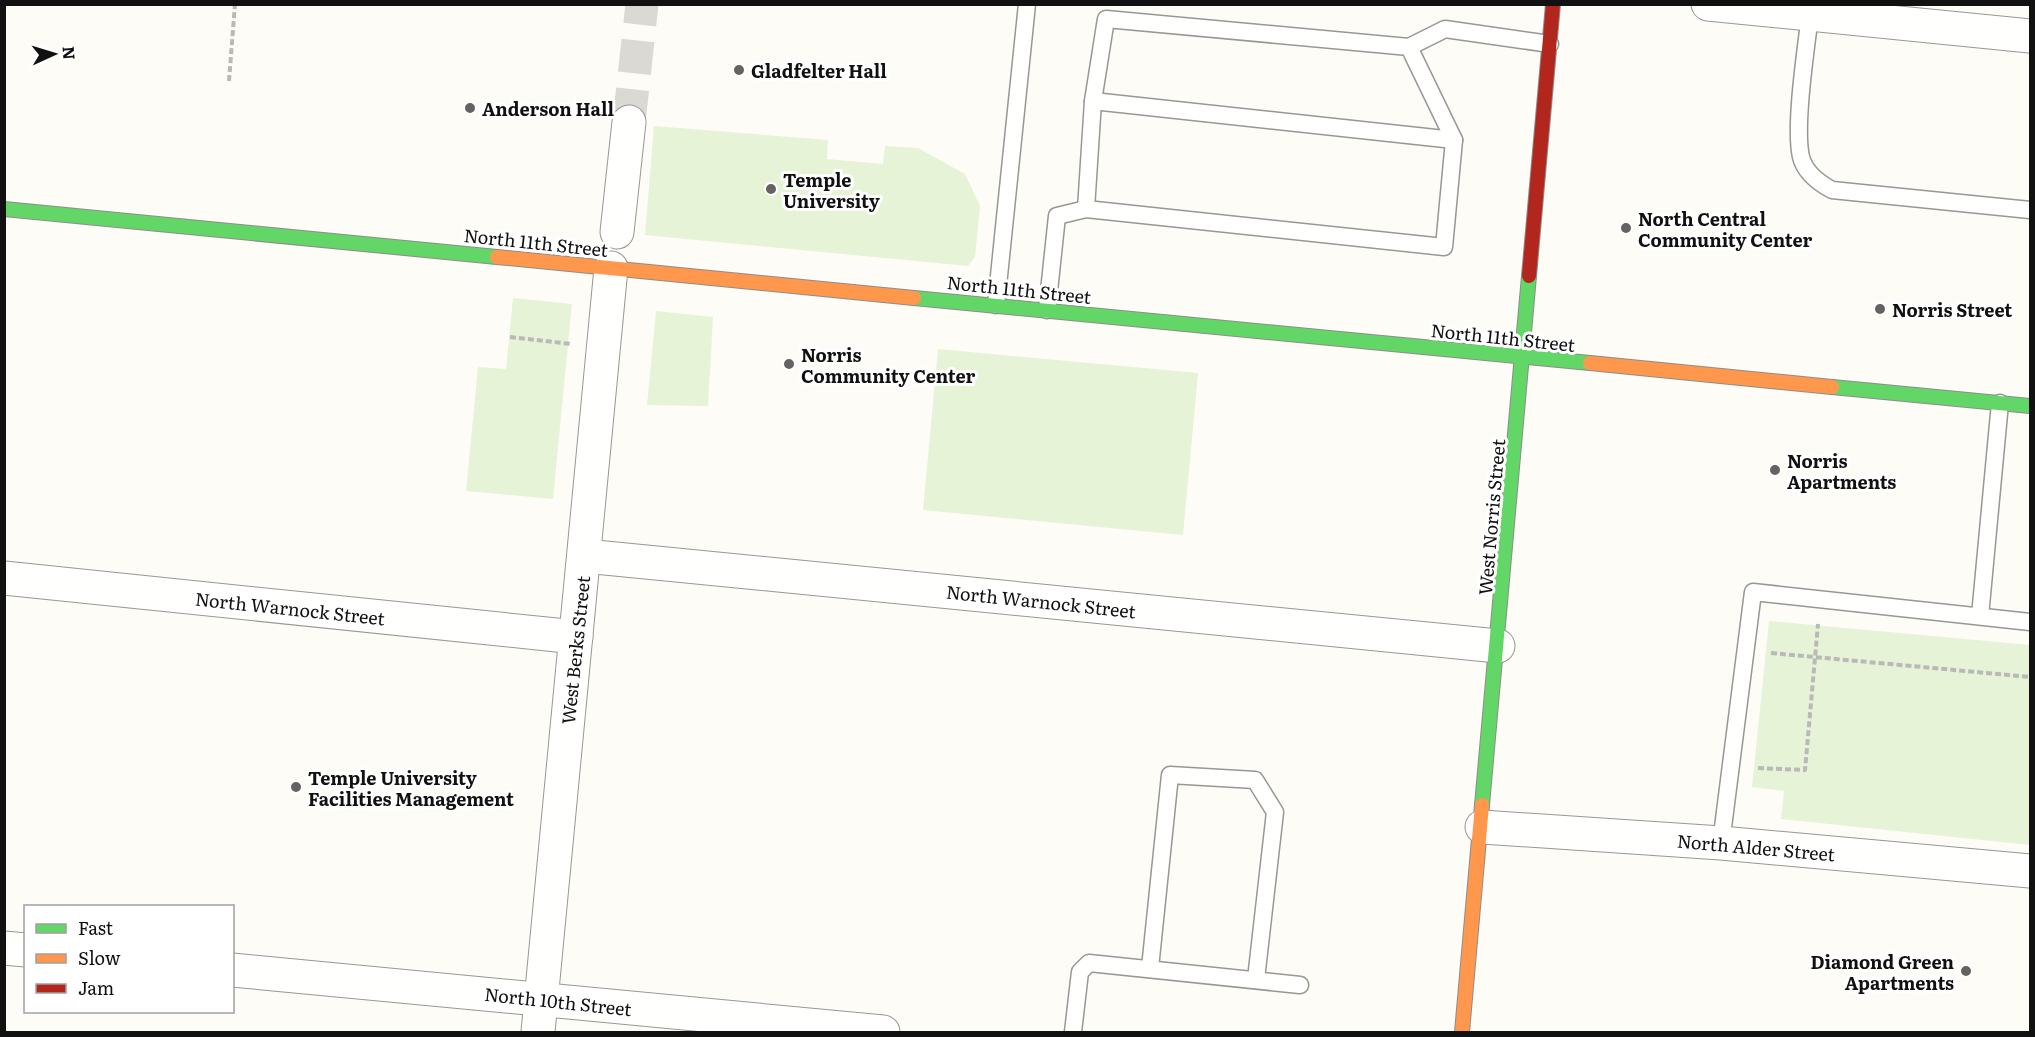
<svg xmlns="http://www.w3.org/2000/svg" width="2035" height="1037" font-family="Literata,serif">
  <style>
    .green { fill: #e7f3d7 }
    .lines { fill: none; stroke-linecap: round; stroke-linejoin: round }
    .street-tunnel { stroke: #dad9d4; stroke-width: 33; stroke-dasharray: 33 16; stroke-linecap: butt }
    .lane-casing { stroke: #979795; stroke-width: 19 }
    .street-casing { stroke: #979795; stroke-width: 35 }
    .fast-casing { stroke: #8e8d8b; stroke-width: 16 }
    .slow-casing { stroke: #8e8d8b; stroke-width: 16 }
    .jam-casing { stroke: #8e8d8b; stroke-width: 16 }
    .path { stroke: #b9b9b8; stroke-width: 4; stroke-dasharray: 6 3; stroke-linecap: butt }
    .lane { stroke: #fffffe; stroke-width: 16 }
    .street { stroke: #fffffe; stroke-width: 33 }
    .fast { stroke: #63d668; stroke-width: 14 }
    .slow { stroke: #ff974d; stroke-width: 14 }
    .jam { stroke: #b3261e; stroke-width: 14 }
    .poi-dot { fill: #646362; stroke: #fff; stroke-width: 2 }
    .labels { text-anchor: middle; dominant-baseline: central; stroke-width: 6; stroke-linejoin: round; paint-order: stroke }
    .poi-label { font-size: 18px; font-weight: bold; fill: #111; stroke: #fff; text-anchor: start }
    .street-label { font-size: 18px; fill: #111; stroke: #fff }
  </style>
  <rect width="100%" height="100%" fill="#fdfcf7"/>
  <g class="green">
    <path d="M654 126 828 140 827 159 883 164 885 146 918 148 965 174 980 206 975 257 968 266 645 235Z"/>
    <path d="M513 298 572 304 553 499 466 491 478 367 506 369Z"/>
    <path d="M656 311 713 317 708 406 647 405Z"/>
    <path d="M938 349 1198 373 1183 535 923 510Z"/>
    <path d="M1769 621 2030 645V845L1781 819 1784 791 1752 787Z"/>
  </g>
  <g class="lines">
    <path class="street-tunnel" d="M629 122 642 4"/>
    <g class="lane-casing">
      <g id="lane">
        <path d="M1810 15C1806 49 1794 126 1801 157 1805 173 1819 183 1832 190L2030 210"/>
        <path d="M1409 47 1445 29 1550 44"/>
        <path d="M1093 101 1106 19 1409 47 1454 140"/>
        <path d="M996 305 1027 4"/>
        <path d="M1047 310 1057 216 1086 209 1444 247 1454 140 1093 101 1086 209"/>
        <path d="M1980 616 2000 403"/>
        <path d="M1721 843 1753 592 2030 622"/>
        <path d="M1150 968 1170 775 1255 780 1275 812 1256 979"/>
        <path d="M1073 1032 1080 972 1089 963 1300 985"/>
      </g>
    </g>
    <g class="street-casing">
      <g id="street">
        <path d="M1708 4 2030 36"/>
        <path d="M617 232 629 122"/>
        <path d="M585 556 1498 646"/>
        <path d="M4 578 576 637"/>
        <path d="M1482 827 1721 843 2030 871"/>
        <path d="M4 948 26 950"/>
        <path d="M232 970 883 1032"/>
        <path d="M538 1032 611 268"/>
      </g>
    </g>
    <g class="fast-casing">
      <g id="fast">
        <path d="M4 209 497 257"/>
        <path d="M914 298 1590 363"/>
        <path d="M1832 387 2030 406"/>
        <path d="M1482 805 1529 276"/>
      </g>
    </g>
    <g class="slow-casing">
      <g id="slow">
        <path d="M497 257 914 298"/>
        <path d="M1590 363 1832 387"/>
        <path d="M1462 1032 1482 805"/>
      </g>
    </g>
    <g class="jam-casing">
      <path id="jam" d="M1529 276 1553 4"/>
    </g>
    <g class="path">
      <path d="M229 81 235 4"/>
      <path d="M510 337 571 344"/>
      <path d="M1771 653 2030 677"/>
      <path d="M1758 768 1805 770 1818 624"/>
    </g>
    <use href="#lane" class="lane"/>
    <use href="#street" class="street"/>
    <use href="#fast" class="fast"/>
    <use href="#slow" class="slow"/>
    <use href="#jam" class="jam"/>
  </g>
  <g class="poi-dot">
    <circle cx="739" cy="70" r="6"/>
    <circle cx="470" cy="108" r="6"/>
    <circle cx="771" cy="189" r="6"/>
    <circle cx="1626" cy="228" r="6"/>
    <circle cx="1880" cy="309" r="6"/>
    <circle cx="789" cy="364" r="6"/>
    <circle cx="1775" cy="470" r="6"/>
    <circle cx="296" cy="787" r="6"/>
    <circle cx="1966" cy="971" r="6"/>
  </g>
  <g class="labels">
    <g class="poi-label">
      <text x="751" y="70">Gladfelter Hall</text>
      <text x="482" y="108">Anderson Hall</text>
      <text x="783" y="179">Temple<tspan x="783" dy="21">University</tspan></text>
      <text x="1638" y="218">North Central<tspan x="1638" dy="21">Community Center</tspan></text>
      <text x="1892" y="309">Norris Street</text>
      <text x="801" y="354">Norris<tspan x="801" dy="21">Community Center</tspan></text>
      <text x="1787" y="460">Norris<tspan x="1787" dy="21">Apartments</tspan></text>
      <text x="308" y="777">Temple University<tspan x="308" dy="21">Facilities Management</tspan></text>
      <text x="1954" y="961" text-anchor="end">Diamond Green<tspan x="1954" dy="21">Apartments</tspan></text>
    </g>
    <g class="street-label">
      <text transform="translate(536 242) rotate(6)">North 11th Street</text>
      <text transform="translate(1019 289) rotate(6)">North 11th Street</text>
      <text transform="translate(1503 337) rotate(6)">North 11th Street</text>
      <text transform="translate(1491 517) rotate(-85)">West Norris Street</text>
      <text transform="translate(1041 601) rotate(6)">North Warnock Street</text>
      <text transform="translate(290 608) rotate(6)">North Warnock Street</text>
      <text transform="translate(575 650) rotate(-84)">West Berks Street</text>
      <text transform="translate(1756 847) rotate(5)">North Alder Street</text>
      <text transform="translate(558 1001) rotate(6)">North 10th Street</text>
    </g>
  </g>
  <rect width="2035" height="1037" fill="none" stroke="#111111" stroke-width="12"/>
  <rect x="24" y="905" width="210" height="108" fill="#ffffff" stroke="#a0a0a0" stroke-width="1.5"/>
  <rect x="36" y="924" width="30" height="9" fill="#63d668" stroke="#a0a0a0" stroke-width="1.5"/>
  <text x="78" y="935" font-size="18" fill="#111111">Fast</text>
  <rect x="36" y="954" width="30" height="9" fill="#ff974d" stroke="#a0a0a0" stroke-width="1.5"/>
  <text x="78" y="965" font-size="18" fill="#111111">Slow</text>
  <rect x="36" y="984" width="30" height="9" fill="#b3261e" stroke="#a0a0a0" stroke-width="1.5"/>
  <text x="78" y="995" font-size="18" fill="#111111">Jam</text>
  <g transform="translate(54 54) rotate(86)" stroke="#ffffff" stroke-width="4.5" paint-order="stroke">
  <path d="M0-4.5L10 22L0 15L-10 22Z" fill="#111111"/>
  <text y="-9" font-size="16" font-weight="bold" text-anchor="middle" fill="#111111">N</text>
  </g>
</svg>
